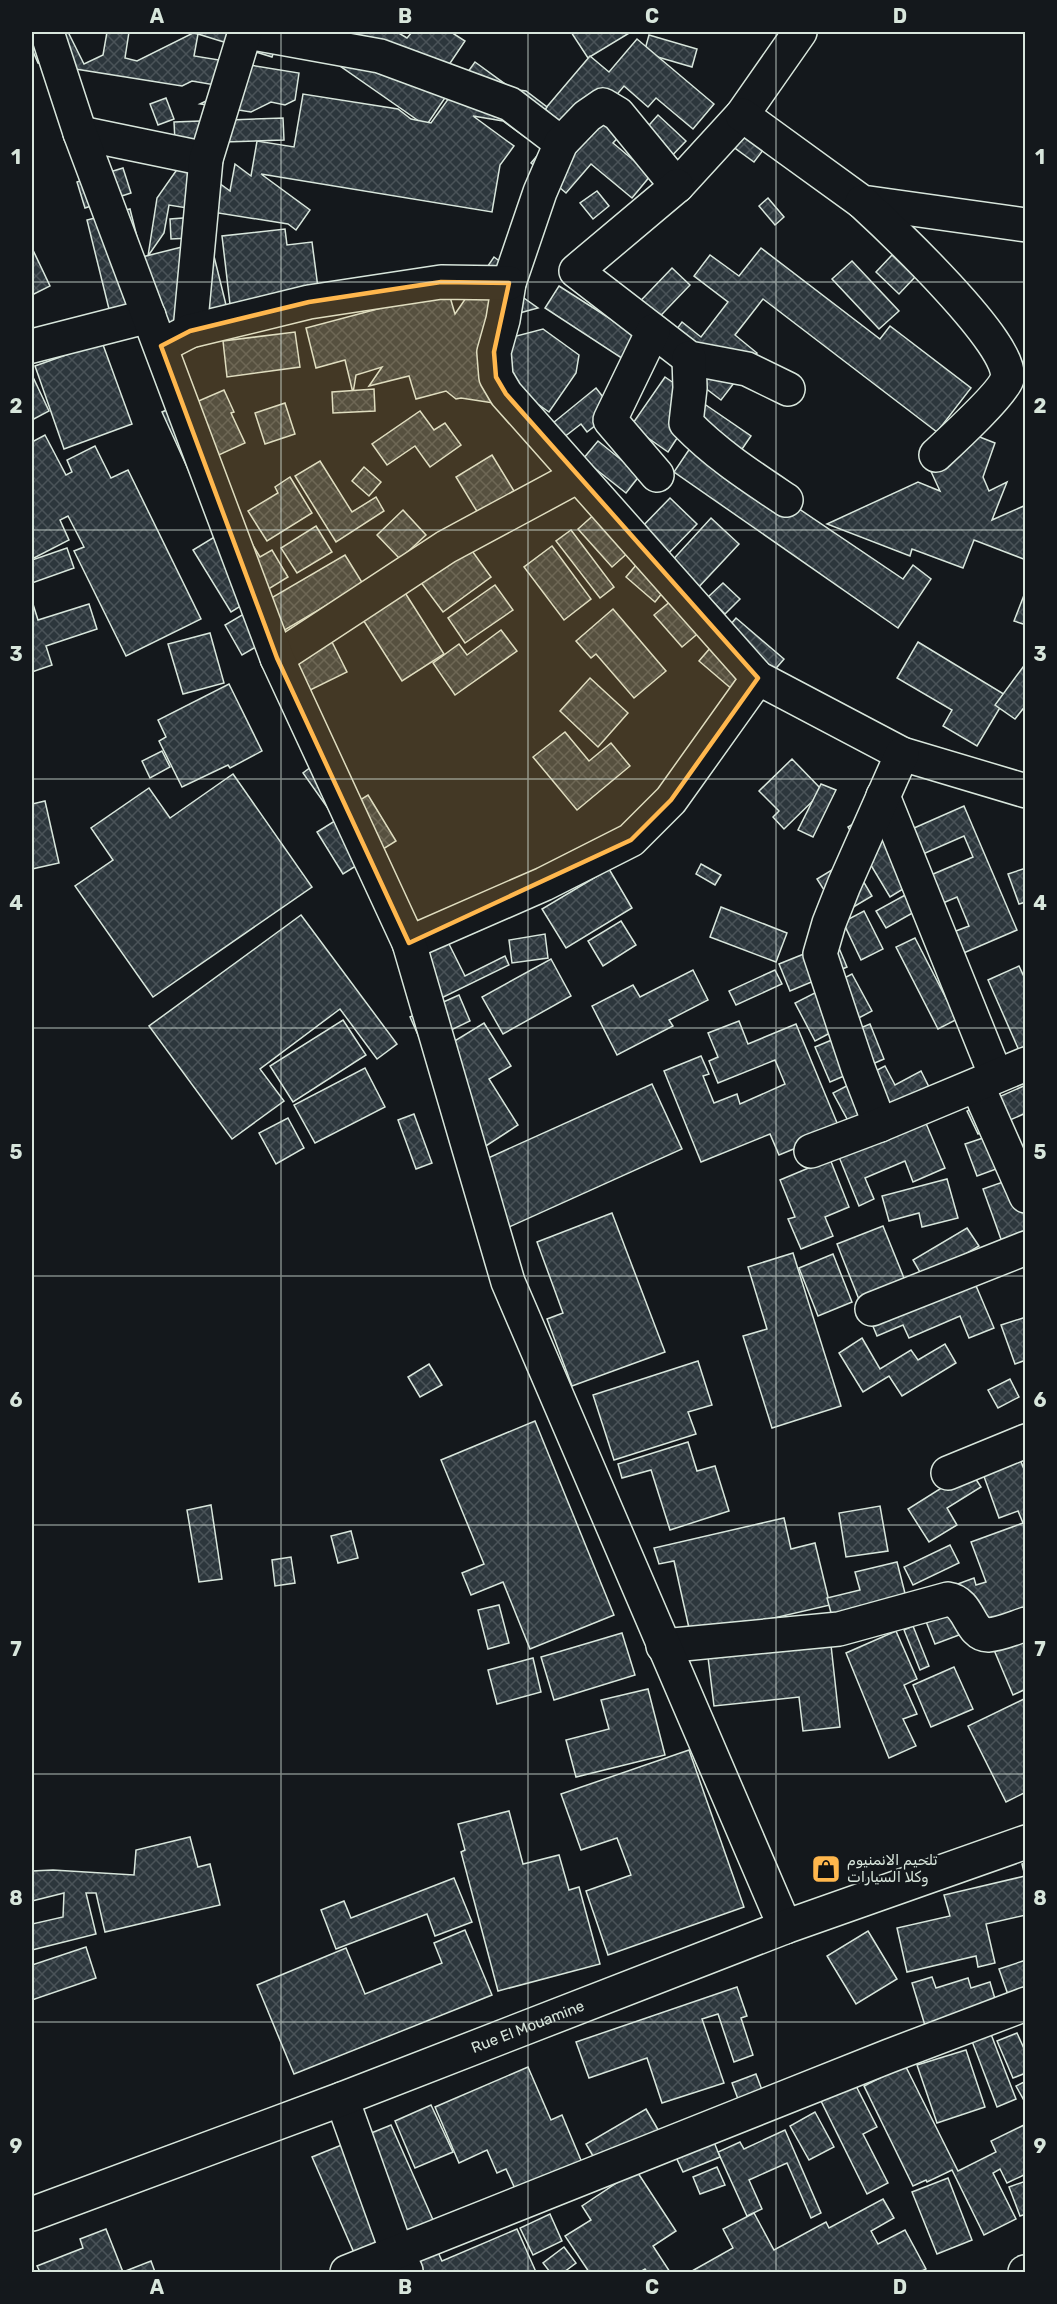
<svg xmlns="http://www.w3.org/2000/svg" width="1057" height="2304" font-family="Rubik,'Noto Naskh Arabic',sans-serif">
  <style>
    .building { fill: url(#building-cross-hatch); stroke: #d8e6dc; stroke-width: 1.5 }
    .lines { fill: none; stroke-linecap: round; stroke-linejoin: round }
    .street-casing { stroke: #d8e6dc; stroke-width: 36 }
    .secondary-casing { stroke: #d8e6dc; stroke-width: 36 }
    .street { stroke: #14181c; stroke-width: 33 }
    .secondary { stroke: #14181c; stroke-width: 33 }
    .marked { fill: #ffb74d; fill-opacity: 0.2; stroke: #ffb74d; stroke-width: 4.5; stroke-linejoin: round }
    .grid { fill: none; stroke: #d8e6dc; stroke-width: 1.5; stroke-opacity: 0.55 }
    .labels { text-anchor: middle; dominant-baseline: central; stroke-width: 4.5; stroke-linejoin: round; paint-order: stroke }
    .poi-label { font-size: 15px; fill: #d8e6dc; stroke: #14181c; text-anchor: start }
    .street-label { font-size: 15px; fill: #d8e6dc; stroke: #14181c }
    .neatline { fill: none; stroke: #d8e6dc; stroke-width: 2 }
    .grid-label { font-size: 20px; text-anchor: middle; font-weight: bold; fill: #d8e6dc }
  </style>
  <defs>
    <pattern id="building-cross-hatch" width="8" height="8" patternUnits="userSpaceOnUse" patternTransform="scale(1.5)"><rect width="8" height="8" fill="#2c363c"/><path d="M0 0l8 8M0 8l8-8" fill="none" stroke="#4a5358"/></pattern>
  </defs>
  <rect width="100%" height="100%" fill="#14181c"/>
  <g class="building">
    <path d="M54 32H68L84 64 103 55 107 32H129L125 58 137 61 193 33 198 34 194 56 299 73 295 100 285 105 271 102 251 112 200 104 233 88 192 81 182 86 38 63 32 49V43Z"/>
    <path d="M199 32H281L272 57 198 34Z"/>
    <path d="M348 32H397L407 38 412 32H451L465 41 438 81 451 89 426 126 330 59Z"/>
    <path d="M571 32H631L588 58Z"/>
    <path d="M649 35 697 49 692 67 644 53Z"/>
    <path d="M637 39 714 104 693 129 656 98 648 107 624 86 603 111 625 130 613 143 651 175 632 198 591 164 566 193 531 163 563 125 545 109 590 56 609 72Z"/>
    <path d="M475 62 512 89 526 91 547 107 525 137 503 121 473 116 514 146 500 165 492 212 261 174 310 210 296 230 288 224 169 205 164 233 148 256 157 198 178 168 204 172 230 191 235 164 251 176 257 141 294 147 303 94 398 109 411 119 431 123Z"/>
    <path d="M166 98 174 119 158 125 150 104Z"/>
    <path d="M658 115 686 141 663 165 635 141Z"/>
    <path d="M283 118 284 140 224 142V158L176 160 174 122Z"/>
    <path d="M748 125 770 141 754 162 732 146Z"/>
    <path d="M123 168 131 193 85 208 77 182Z"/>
    <path d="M597 191 609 206 593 219 580 203Z"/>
    <path d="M768 198 784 217 775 225 759 206Z"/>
    <path d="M130 209 142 257 210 240 229 317 159 334 150 299 109 309 87 220Z"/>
    <path d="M210 216 212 237 171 239 170 219Z"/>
    <path d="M285 229 287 245 312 242 320 303 231 313 222 236Z"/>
    <path d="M32 248 50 286 32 295Z"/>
    <path d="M761 248 880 339 890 326 971 388 937 432 763 299 735 335 757 353 721 400 659 353 682 322 701 337 728 302 694 276 710 255 739 276Z"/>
    <path d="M892 255 915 277 899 294 876 272Z"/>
    <path d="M494 257 523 278 521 296 538 308 501 318 482 345 543 329 579 355 576 373 549 412 539 405 526 408 461 398 456 399 446 391 416 399 409 376 369 386 382 367 356 375 353 393 345 360 316 368 306 328 434 294 450 297 455 314Z"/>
    <path d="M852 261 899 311 879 329 832 279Z"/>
    <path d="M672 268 690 285 643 334 625 317Z"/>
    <path d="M559 286 661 351 646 374 545 308Z"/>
    <path d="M295 332 300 367 227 377 223 341Z"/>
    <path d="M102 342 132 424 64 449 35 366Z"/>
    <path d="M32 375 49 411 32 420Z"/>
    <path d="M665 377 751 436 727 471 771 490 903 579 913 565 931 579 898 628 674 472 699 435 685 426 668 452 631 426Z"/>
    <path d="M596 388 614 411 587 432 581 424 559 441 548 427Z"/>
    <path d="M374 389 375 411 333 413 332 392Z"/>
    <path d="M224 390 234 412 231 413 245 443 212 458 202 500 162 412 192 399 194 403Z"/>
    <path d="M285 403 295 434 265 444 255 413Z"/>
    <path d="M420 411 434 430 445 423 461 445 430 467 415 446 387 465 372 444Z"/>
    <path d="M967 432 995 443 983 477 989 491 1007 482 992 520 1026 505V560L974 540 963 568 912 549 910 556 827 524 918 482 940 491 922 452Z"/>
    <path d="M45 435 66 475 72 472 67 460 95 446 111 478 128 470 201 619 126 656 74 551 84 547 68 516 60 520 69 540 32 559V442Z"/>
    <path d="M598 441 640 475 626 493 583 459Z"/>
    <path d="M492 455 514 491 478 513 456 477Z"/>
    <path d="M320 461 352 512 376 497 384 511 336 542 295 476Z"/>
    <path d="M364 467 381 482 369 496 352 481Z"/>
    <path d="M290 477 312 513 267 541 248 511 278 493 275 487Z"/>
    <path d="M670 498 697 524 663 559 637 532Z"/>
    <path d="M607 503 641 541 612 567 578 529Z"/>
    <path d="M403 510 426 535 400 559 377 535Z"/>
    <path d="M711 518 739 544 696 590 669 564Z"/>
    <path d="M239 522 260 557 272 550 288 577 231 612 193 550Z"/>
    <path d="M316 526 332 552 297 573 281 548Z"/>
    <path d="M571 530 614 587 600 598 556 541Z"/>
    <path d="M462 537 491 577 443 612 414 573Z"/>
    <path d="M552 546 591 599 564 620 524 567Z"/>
    <path d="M67 548 74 568 32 583V560Z"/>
    <path d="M345 555 363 584 242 655 225 625Z"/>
    <path d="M643 557 671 582 655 602 626 577Z"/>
    <path d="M723 583 740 599 725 614 708 597Z"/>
    <path d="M495 585 513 610 465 643 448 618Z"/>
    <path d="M402 588 444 654 402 681 360 615Z"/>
    <path d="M1026 590V625L1014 621Z"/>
    <path d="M678 595 709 624 682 647 654 615Z"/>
    <path d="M32 601 38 620 89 604 97 629 46 646 52 665 32 672Z"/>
    <path d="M613 609 666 671 634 698 596 654 591 658 576 641Z"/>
    <path d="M736 618 784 659 747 702 699 661Z"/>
    <path d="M501 630 517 651 455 695 433 663 459 644 467 655Z"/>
    <path d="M210 633 224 683 183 694 168 644Z"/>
    <path d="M329 636 347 672 296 697 278 661Z"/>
    <path d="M918 642 1007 696 977 746 943 726 952 710 897 678Z"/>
    <path d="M1026 663V705L1015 719 995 705Z"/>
    <path d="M590 678 628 713 598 747 560 711Z"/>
    <path d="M229 684 262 751 230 768 228 765 182 787 159 741 166 737 158 720Z"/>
    <path d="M565 732 589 761 611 743 630 766 577 810 533 757Z"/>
    <path d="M162 751 170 767 150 778 142 761Z"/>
    <path d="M323 758 332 814 303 773Z"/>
    <path d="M792 759 823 791 784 829 773 817 779 811 759 791Z"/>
    <path d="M233 774 312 887 153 997 75 886 113 860 91 828 149 788 170 818Z"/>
    <path d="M821 784 836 790 813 837 798 830Z"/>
    <path d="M368 795 396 841 343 874 317 832 351 811 349 807Z"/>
    <path d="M45 801 59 863 32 869V804Z"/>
    <path d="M964 806 1017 930 945 961 935 939 969 926 957 897 936 906 924 878 973 857 964 836 907 861 896 836Z"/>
    <path d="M876 810 921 878 890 897 848 827Z"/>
    <path d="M850 859 872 896 840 915 817 879Z"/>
    <path d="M701 864 721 875 715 885 696 874Z"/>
    <path d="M1026 868V902L1019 904 1008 874Z"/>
    <path d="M609 869 632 908 566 948 542 909Z"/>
    <path d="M916 889 925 906 886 928 876 911Z"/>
    <path d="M721 907 787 933 776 962 710 937Z"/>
    <path d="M864 911 883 949 861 960 843 922Z"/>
    <path d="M301 915 397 1044 377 1059 340 1009 260 1069 284 1101 232 1139 149 1026Z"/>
    <path d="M621 921 636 945 603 966 588 941Z"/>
    <path d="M444 934 465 976 505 956 509 965 421 1008 396 958Z"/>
    <path d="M545 934 548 958 512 963 509 940Z"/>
    <path d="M915 938 948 1002 962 996 971 1012 938 1029 896 947Z"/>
    <path d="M836 941 847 967 790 991 779 964Z"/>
    <path d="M551 959 571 996 503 1034 482 997Z"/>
    <path d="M1019 966 1026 981V1053L1021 1055 988 980Z"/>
    <path d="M693 970 708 1000 669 1020 673 1026 617 1055 592 1006 633 985 640 997Z"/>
    <path d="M775 970 782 984 736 1005 729 991Z"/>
    <path d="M852 974 872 1011 815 1041 795 1003Z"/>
    <path d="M459 995 470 1021 422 1044 410 1017Z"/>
    <path d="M343 1020 366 1055 293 1102 270 1066Z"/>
    <path d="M739 1021 748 1044 796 1024 840 1130 779 1155 770 1134 701 1162 664 1071 701 1056 709 1074 703 1076 714 1103 737 1094 740 1104 785 1084 775 1060 718 1083 709 1061 718 1057 708 1033Z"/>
    <path d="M484 1023 511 1066 489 1079 518 1125 486 1146 430 1056Z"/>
    <path d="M870 1024 884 1059 830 1082 815 1047Z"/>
    <path d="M885 1066 895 1085 921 1071 930 1089 852 1128 833 1093Z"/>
    <path d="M365 1068 385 1107 315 1143 294 1105Z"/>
    <path d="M652 1084 682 1149 507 1228 477 1163Z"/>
    <path d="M1026 1085V1113L978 1134 967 1111Z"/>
    <path d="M414 1114 432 1163 416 1169 398 1120Z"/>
    <path d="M288 1118 304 1148 276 1164 259 1133Z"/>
    <path d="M925 1121 945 1168 913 1182 905 1161 865 1178 874 1199 859 1206 839 1157Z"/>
    <path d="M1007 1130 1018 1161 977 1176 965 1144Z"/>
    <path d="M830 1159 849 1207 825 1217 833 1236 801 1249 788 1219 795 1217 780 1180Z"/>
    <path d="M1026 1174V1234L1002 1242 983 1189Z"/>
    <path d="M947 1179 958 1218 922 1227 919 1213 889 1221 882 1196Z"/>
    <path d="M612 1213 665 1352 572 1386 547 1319 563 1313 537 1242Z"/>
    <path d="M883 1226 906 1283 860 1302 837 1244Z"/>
    <path d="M967 1228 979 1246 924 1279 913 1260Z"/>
    <path d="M793 1253 841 1406 772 1428 743 1336 767 1329 748 1267Z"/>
    <path d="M833 1254 852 1302 818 1316 799 1268Z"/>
    <path d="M974 1281 994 1328 969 1338 960 1316 909 1338 903 1325 877 1336 872 1324Z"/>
    <path d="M1026 1317V1360L1015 1364 1001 1325Z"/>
    <path d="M862 1338 880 1369 911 1350 918 1360 945 1344 956 1363 902 1396 889 1376 863 1392 839 1353Z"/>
    <path d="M698 1361 712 1405 688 1412 696 1434 614 1460 593 1395Z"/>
    <path d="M429 1364 442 1385 420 1397 408 1377Z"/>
    <path d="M1010 1379 1019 1397 998 1408 988 1390Z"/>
    <path d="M535 1421 614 1615 530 1649 503 1582 471 1595 462 1573 484 1564 441 1460Z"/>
    <path d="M688 1442 697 1471 715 1466 729 1511 670 1530 651 1470 622 1478 618 1464Z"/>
    <path d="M1019 1457 1026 1474V1610L935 1644 917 1599 974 1578 976 1585 986 1582 971 1542 1023 1523 1018 1511 999 1518 982 1471Z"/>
    <path d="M970 1470 981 1487 947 1508 957 1525 929 1542 908 1509Z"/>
    <path d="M211 1505 222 1579 199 1582 187 1510Z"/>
    <path d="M880 1506 888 1551 846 1557 839 1513Z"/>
    <path d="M784 1518 791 1549 815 1543 830 1605 691 1637 674 1561 659 1564 654 1548Z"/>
    <path d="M351 1531 358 1558 338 1563 331 1536Z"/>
    <path d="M950 1545 959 1563 913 1585 904 1567Z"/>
    <path d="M291 1557 295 1583 275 1586 272 1560Z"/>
    <path d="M897 1562 908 1605 834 1624 827 1598 860 1590 855 1572Z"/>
    <path d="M499 1605 509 1643 488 1649 478 1610Z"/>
    <path d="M913 1626 929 1666 920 1670 904 1630Z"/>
    <path d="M896 1631 917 1679 904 1685 917 1714 903 1719 916 1746 889 1758 846 1653Z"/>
    <path d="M622 1633 635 1675 554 1700 541 1657Z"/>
    <path d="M830 1636 840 1727 803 1731 799 1697 714 1706 707 1649Z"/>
    <path d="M1026 1637V1689L1013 1695 994 1650Z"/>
    <path d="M533 1658 541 1692 497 1704 488 1670Z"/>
    <path d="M954 1667 973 1709 931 1727 913 1685Z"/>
    <path d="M648 1689 665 1755 576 1777 566 1740 609 1729 601 1700Z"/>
    <path d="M1026 1698V1792L1006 1802 968 1726Z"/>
    <path d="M689 1750 744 1907 608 1955 586 1891 631 1875 617 1838 581 1850 561 1794Z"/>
    <path d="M509 1811 523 1864 559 1855 569 1890 579 1887 600 1964 498 1991 461 1852 465 1850 458 1824Z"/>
    <path d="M190 1837 198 1867 210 1864 220 1905 105 1932 96 1893H86L96 1934 32 1950V1924L63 1917 64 1893 32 1901V1871L53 1870 134 1875 136 1850Z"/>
    <path d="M1026 1863V1915L986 1924 995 1963 978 1967 976 1956 907 1972 897 1928 950 1916 944 1895 1025 1876 1022 1864Z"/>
    <path d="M454 1878 472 1922 435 1936 427 1914 336 1949 321 1910 344 1901 351 1918Z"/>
    <path d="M465 1930 492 1995 294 2074 257 1985 346 1948 365 1994 442 1963 434 1943Z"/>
    <path d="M868 1931 897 1979 856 2004 827 1956Z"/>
    <path d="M86 1947 96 1978 32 2000V1965Z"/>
    <path d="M1026 1960V2002L1012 2006 999 1969Z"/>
    <path d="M932 1977 936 1988 968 1978 971 1988 990 1982 998 2009 927 2032 912 1983Z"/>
    <path d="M737 1987 747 2016 741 2018 753 2055 734 2062 718 2014 702 2019 724 2083 662 2103 647 2058 589 2078 576 2042Z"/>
    <path d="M989 2029 1016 2099 997 2107 970 2036Z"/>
    <path d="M1017 2033 1026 2053V2073L1013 2078 997 2041Z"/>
    <path d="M966 2050 985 2107 937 2123 917 2065Z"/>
    <path d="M905 2065 958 2171 996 2152 991 2141 1026 2124V2174L1007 2183 1000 2169 993 2173 1016 2219 984 2235 952 2170 927 2182 926 2180 913 2186 864 2086Z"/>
    <path d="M528 2067 551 2120 562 2115 583 2165 517 2193 506 2169 497 2173 487 2150 459 2163 435 2107Z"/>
    <path d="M756 2074 765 2098 741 2107 732 2083Z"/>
    <path d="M1026 2081V2104L1016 2086Z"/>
    <path d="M855 2084 877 2127 863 2134 888 2183 867 2194 821 2101Z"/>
    <path d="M431 2105 453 2152 415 2168 395 2121Z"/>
    <path d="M646 2109 660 2133 600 2168 586 2144Z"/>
    <path d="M815 2112 834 2147 809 2160 790 2126Z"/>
    <path d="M391 2125 434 2222 355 2255 312 2157Z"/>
    <path d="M785 2130 821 2213 811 2218 787 2163 749 2180 762 2209 747 2216 718 2152 740 2142 744 2149Z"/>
    <path d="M712 2137 720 2157 683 2172 674 2153Z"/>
    <path d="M717 2167 725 2185 700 2194 693 2177Z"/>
    <path d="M636 2170 676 2231 653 2246 670 2272H647L645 2269 640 2272H589L565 2236 591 2220 582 2206Z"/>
    <path d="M948 2178 972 2240 937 2254 912 2192Z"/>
    <path d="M1026 2181V2214L1020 2216 1009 2187Z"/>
    <path d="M883 2199 894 2218 871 2231 878 2244 905 2230 926 2269 920 2272H692V2271L733 2248 723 2229 754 2213 774 2250 826 2222 829 2228Z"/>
    <path d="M550 2214 562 2241 533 2255 520 2228Z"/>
    <path d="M106 2229 123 2272 151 2261 155 2272H40L37 2266 83 2248 80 2239Z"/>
    <path d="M517 2229 536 2272H410L433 2241 442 2261Z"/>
    <path d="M564 2247 576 2263 564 2272H550L543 2263Z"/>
  </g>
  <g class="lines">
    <g class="street-casing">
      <g id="street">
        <path d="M247 32 380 56 510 104 561 143"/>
        <path d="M800 32 742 115 677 186 618 114 603 105 587 116 561 143 540 192 509 283 503 320 494 352 496 377 506 394 758 678 902 754 1026 791"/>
        <path d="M742 115 862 202 1026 225"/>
        <path d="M80 133 206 159"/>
        <path d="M677 186 576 271 689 358 747 369 788 389"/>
        <path d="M862 202C888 226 1017 347 1007 379 1002 394 951 441 936 455"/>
        <path d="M190 331 206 159 245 32"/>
        <path d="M653 331 610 420 657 475"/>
        <path d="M32 346 149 316"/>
        <path d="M161 346 190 331 309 302 441 282 509 283"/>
        <path d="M689 358 690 388 686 423C716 454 750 476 786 500"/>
        <path d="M277 658 446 547 578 476"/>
        <path d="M883 796 996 1076"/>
        <path d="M409 943 544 884 631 840 671 800 758 678"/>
        <path d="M977 1085 1026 1196"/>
        <path d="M880 1125 858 1068 820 954 829 923 844 885 902 754"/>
        <path d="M811 1151 880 1125 1026 1064"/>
        <path d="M872 1309 1026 1248"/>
        <path d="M948 1473 1026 1441"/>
        <path d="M663 1646 839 1629 948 1599C970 1602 969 1635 988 1635 1001 1634 1014 1628 1026 1624"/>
        <path d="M342 2099 397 2252 406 2271"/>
        <path d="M347 2272 889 2056 1026 2004"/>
        <path d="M1025 2272H1026"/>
      </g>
    </g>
    <g class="secondary-casing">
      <g id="secondary">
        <path d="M47 32 80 133 277 658 409 943 508 1282 785 1927"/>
        <path id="s1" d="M32 2214 342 2099 785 1927 1026 1842"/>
      </g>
    </g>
    <use href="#street" class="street"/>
    <use href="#secondary" class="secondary"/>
  </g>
  <path class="marked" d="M441 282 509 283 494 352 496 377 506 394 758 678 671 800 631 840 409 943 277 658 161 346 190 331 309 302Z"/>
  <path class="grid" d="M281 32V2272M528 32V2272M776 32V2272M32 282H1026M32 530H1026M32 779H1026M32 1028H1026M32 1276H1026M32 1525H1026M32 1774H1026M32 2022H1026"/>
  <defs>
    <g id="shop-square" transform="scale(1.5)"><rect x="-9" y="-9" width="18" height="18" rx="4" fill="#ffb74d" stroke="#14181c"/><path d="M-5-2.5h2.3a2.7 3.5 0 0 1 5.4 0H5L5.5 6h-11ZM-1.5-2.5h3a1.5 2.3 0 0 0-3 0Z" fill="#111"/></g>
  </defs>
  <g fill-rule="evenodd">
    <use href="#shop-square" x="826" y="1869"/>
  </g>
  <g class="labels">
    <g class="poi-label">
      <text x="847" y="1860">تلحيم الانمنيوم<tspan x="847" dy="17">وكلا السيارات</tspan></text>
    </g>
    <g class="street-label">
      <text stroke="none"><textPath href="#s1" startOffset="530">Rue El Mouamine</textPath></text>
    </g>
  </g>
  <rect width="1057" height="2304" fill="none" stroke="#14181c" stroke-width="66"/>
  <rect x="33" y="33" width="991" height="2238" class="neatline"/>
  <g class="grid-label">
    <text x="157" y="23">A</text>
    <text x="405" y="23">B</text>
    <text x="652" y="23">C</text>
    <text x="900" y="23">D</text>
    <text x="16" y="164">1</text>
    <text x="1040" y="164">1</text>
    <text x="16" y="413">2</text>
    <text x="1040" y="413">2</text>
    <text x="16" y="661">3</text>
    <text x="1040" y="661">3</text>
    <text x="16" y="910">4</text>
    <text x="1040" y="910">4</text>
    <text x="16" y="1159">5</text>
    <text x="1040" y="1159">5</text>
    <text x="16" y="1407">6</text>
    <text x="1040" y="1407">6</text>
    <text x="16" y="1656">7</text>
    <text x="1040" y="1656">7</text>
    <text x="16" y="1905">8</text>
    <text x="1040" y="1905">8</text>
    <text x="16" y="2153">9</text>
    <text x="1040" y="2153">9</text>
    <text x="157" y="2294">A</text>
    <text x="405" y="2294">B</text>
    <text x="652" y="2294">C</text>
    <text x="900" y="2294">D</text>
  </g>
</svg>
